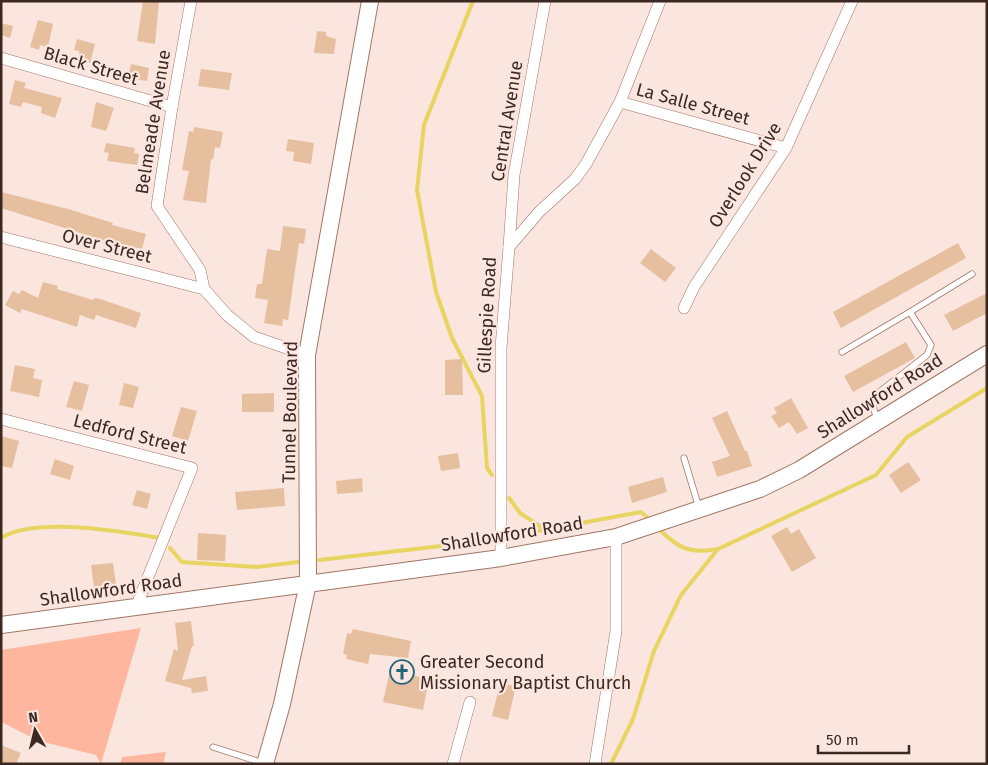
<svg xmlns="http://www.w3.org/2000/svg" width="988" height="765" font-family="'Fira Sans',sans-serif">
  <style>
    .green { fill: #feb79e }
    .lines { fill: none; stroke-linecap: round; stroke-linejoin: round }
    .stream { stroke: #e7d461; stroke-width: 4 }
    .building { fill: #e6bf9f }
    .lane-casing { stroke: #a27565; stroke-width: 7 }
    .street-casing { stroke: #a27565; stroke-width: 12 }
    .secondary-casing { stroke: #a27565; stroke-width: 18 }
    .lane { stroke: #fff; stroke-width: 5.5 }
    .street { stroke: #fff; stroke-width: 11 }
    .secondary { stroke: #fff; stroke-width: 16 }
    .labels { text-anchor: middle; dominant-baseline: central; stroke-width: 4.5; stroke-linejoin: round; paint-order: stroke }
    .street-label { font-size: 18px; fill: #3b2821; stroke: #fae6de }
    .poi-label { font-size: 18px; fill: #3b2821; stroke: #fae6de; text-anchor: start }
  </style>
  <rect width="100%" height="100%" fill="#fae6de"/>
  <g class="green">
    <path d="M141 628 101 764 96 755 39 741 1 722V650Z"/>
    <path d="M166 752 163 764H120L122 757Z"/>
  </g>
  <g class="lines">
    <g class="stream">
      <path d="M473 1 424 125 417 190 436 292 452 338 482 396 487 468 492 475"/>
      <path d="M509 498 520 513 544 529"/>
      <path d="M660 530C679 549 691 554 718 549L876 475 907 437 987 388"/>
      <path d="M511 536 641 512 651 521"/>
      <path d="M1 538C36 516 122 532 161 538"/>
      <path d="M170 548 182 562 257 567 298 562"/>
      <path d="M319 560 494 540"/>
      <path d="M611 764 633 719 654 651 681 595 718 549"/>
    </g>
  </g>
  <g class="building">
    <path d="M143 1H159L155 44 137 41Z"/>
    <path d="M38 20 53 24 48 47 40 45 39 50 30 47Z"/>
    <path d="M1 23 13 26 10 38 1 35Z"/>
    <path d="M317 31 326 32V36L336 39 334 54 314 53Z"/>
    <path d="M77 39 95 44 90 63 80 61 79 51 74 50Z"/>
    <path d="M131 64 149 68 147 81 128 78Z"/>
    <path d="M201 69 232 73 229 90 198 86Z"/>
    <path d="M15 80 26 83 24 88 62 98 55 118 41 113 42 107 23 102 21 107 9 104Z"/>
    <path d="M96 102 114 108 106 131 91 127Z"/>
    <path d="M194 127 223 132 220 148 215 147 213 160 211 159 206 203 183 200 189 171 182 170 189 131 193 132Z"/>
    <path d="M288 139 314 143 311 164 293 161 294 152 286 151Z"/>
    <path d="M106 143 135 148 134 153 139 154 137 165 107 161 109 153 104 152Z"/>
    <path d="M1 192 68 209 113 223 112 225 146 234 142 249 103 240 1 208Z"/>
    <path d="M283 226 306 229 304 244 299 243 288 320 283 319 282 326 264 323 268 300 255 298 257 284H262L267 249 280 251Z"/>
    <path d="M958 243 966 258 841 328 833 312Z"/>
    <path d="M651 249 676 268 665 282 640 263Z"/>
    <path d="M43 282 58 286 57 289 93 300 94 298 100 299 141 313 136 328 96 315 94 320 80 315 77 327 22 309 20 313 5 305 13 291 19 294 22 290 38 298Z"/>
    <path d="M987 293V313L953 331 944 315Z"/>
    <path d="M906 342 915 358 853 392 844 376Z"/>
    <path d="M462 359 463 395H445V360Z"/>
    <path d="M15 365 35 369 33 378 42 380 39 397 10 391Z"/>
    <path d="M74 381 89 385 82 411 66 407Z"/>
    <path d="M124 383 139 387 133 408 119 405Z"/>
    <path d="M274 393V412H242V394Z"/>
    <path d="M791 398 808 428 797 434 789 422 779 428 771 416 777 413 774 408Z"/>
    <path d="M181 407 197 411 188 441 172 436Z"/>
    <path d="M727 411 745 451H747L752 466 717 477 712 462 730 456 712 418Z"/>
    <path d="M1 436 19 441 12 468 1 466Z"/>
    <path d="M458 453 460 468 441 471 438 456Z"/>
    <path d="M55 459 74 466 70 480 50 474Z"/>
    <path d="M908 462 921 480 901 493 889 475Z"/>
    <path d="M663 477 667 492 632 503 628 487Z"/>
    <path d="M362 478 363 492 337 494 336 481Z"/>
    <path d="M284 488 285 506 237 510 235 492Z"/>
    <path d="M137 490 151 494 147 509 132 505Z"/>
    <path d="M787 527 791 534 799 529 816 558 792 572 771 536Z"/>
    <path d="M198 533 226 535 225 561 197 560Z"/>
    <path d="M113 563 116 585 94 587 91 565Z"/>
    <path d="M191 621 194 646H192L182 680 206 676 208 691 192 693 191 688 165 681 174 649 178 651 175 623Z"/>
    <path d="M353 629 411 641 408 658 370 654 368 664 346 659 347 655 343 654 347 633 351 634Z"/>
    <path d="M390 670 429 679 423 710 383 702Z"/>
    <path d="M500 683 516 686 508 720 492 716Z"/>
    <path d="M1 745 21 753 16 764H1Z"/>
  </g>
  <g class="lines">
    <g class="lane-casing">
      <g id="lane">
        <path d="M842 352 910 312"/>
        <path d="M877 419 872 403 873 397 927 355 931 345 910 312 972 274"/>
        <path d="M684 458 699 508"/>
        <path d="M213 747 263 763"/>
      </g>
    </g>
    <g class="street-casing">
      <g id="street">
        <path d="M191 1 172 107 157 206 200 270 204 289 227 315 254 337 307 355"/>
        <path d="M1 58 172 107"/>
        <path d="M620 102 786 148"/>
        <path d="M1 237 204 289"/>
        <path d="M509 247 514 175 545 1"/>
        <path d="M684 308 694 287 786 148 852 1"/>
        <path d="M1 419 192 468 136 607"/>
        <path d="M501 558V348L509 247 539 212 575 179 586 164 620 102 660 1"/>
        <path d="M453 764 470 702"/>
        <path d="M595 764 616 631V537"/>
      </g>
    </g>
    <g class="secondary-casing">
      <g id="secondary">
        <path d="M1 625 501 558 616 537 760 489 799 470 987 354"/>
        <path d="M265 764 282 704 308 583 307 355 370 1"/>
      </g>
    </g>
    <use href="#lane" class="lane"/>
    <use href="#street" class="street"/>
    <use href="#secondary" class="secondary"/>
  </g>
  <defs>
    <g id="church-ring" transform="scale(1.25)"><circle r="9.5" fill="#fae6de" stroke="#236578" stroke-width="1.5"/><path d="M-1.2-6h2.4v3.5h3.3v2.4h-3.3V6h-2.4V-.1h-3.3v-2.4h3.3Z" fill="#236578"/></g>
  </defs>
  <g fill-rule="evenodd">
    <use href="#church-ring" x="402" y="672"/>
  </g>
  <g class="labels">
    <g class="street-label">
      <text transform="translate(91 66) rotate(16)">Black Street</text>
      <text transform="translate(693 104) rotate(15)">La Salle Street</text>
      <text transform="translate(507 121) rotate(-81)">Central Avenue</text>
      <text transform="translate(153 122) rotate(-81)">Belmeade Avenue</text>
      <text transform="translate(745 175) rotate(-58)">Overlook Drive</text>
      <text transform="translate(107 246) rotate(14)">Over Street</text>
      <text transform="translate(487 315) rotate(-87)">Gillespie Road</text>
      <text transform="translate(880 396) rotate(-32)">Shallowford Road</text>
      <text transform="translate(290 412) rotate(-89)">Tunnel Boulevard</text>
      <text transform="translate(130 434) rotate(14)">Ledford Street</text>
      <text transform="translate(512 534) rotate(-9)">Shallowford Road</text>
      <text transform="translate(111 590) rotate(-8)">Shallowford Road</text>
    </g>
    <g class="poi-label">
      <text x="420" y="662">Greater Second<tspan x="420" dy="21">Missionary Baptist Church</tspan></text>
    </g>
  </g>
  <rect width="988" height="765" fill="none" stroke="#3b2821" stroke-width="5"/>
  <g transform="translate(35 730) rotate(352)" stroke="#fae6de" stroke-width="4" paint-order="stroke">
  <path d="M0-4L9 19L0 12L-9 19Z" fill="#3b2821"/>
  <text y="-8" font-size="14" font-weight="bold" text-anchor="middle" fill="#3b2821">N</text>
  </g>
  <path d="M818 745v8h91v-8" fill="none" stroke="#3b2821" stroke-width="2.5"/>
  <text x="826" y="745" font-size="15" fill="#3b2821" stroke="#fae6de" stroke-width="4" paint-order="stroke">50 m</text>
</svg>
